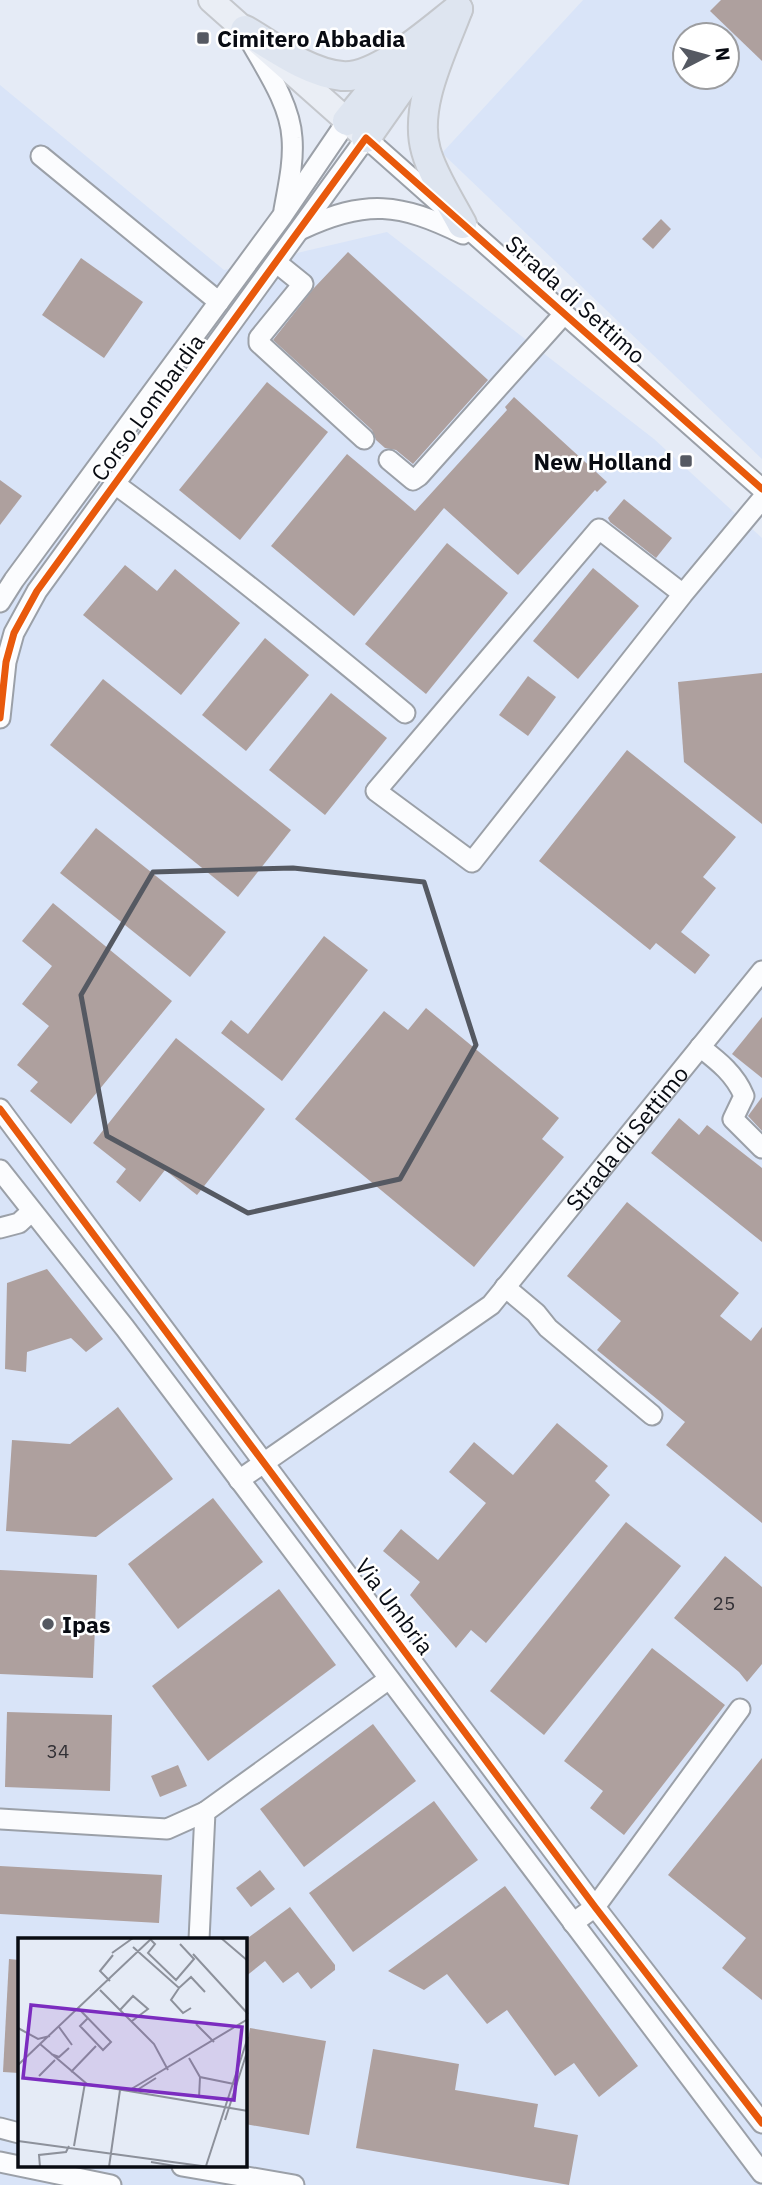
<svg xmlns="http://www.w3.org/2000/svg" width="762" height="2185" font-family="'IBM Plex Sans',sans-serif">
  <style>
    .built { fill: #d9e4f8; fill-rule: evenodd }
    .building { fill: #aea09e }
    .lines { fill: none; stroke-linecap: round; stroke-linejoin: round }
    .minor-casing { stroke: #9ba0a8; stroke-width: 23 }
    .major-casing { stroke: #c4c7cc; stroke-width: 28 }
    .highway-casing { stroke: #c4c7cc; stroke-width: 32 }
    .minor { stroke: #fbfcfe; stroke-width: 19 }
    .major { stroke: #eaeef5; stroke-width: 24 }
    .highway { stroke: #dee5f0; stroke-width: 28 }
    .cycleway-casing { stroke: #fff; stroke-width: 11 }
    .cycleway { stroke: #e8590c; stroke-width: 7 }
    .marked { fill: none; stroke: #555962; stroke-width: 5; stroke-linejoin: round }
    .poi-dot { fill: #555962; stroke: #fff; stroke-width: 2.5 }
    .labels { text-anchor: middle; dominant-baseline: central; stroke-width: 5; stroke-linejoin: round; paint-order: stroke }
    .number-label { font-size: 19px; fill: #323035 }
    .poi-label { font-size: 23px; font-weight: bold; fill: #080b12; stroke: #fff; text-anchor: start }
    .street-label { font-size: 23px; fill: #080b12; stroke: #fff }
    .inset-road { fill: none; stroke: #8d919b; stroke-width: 2 }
    .view { fill: #7b2cbf; fill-opacity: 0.15; stroke: #7b2cbf; stroke-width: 3.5 }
    .inset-edge { fill: none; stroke: #080b12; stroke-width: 3.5 }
  </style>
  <rect width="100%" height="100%" fill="#e5ebf6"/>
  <g class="built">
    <path d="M583 0H762V459L442 153ZM685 35H727V77H685Z"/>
    <path d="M0 85 224 270 387 232 654 439 762 538V2185H0ZM19 1940H245V2166H19Z"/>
  </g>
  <g class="building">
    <path d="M721 0H762V61L710 11Z"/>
    <path d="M661 219 671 229 653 249 642 239Z"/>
    <path d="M348 252 488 380 413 464 396 450 385 448 376 440 372 430 273 340 314 288Z"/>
    <path d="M81 258 143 302 104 358 42 315Z"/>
    <path d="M267 382 328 432 240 540 179 490Z"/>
    <path d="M514 397 607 482 597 492 595 490 518 575 444 508 354 616 271 546 347 454 415 511 507 410 505 407Z"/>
    <path d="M0 480 22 496 0 525Z"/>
    <path d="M624 499 672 538 656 558 610 522 608 518Z"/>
    <path d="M447 543 508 593 426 694 365 644Z"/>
    <path d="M125 565 157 591 175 569 240 623 181 695 83 615Z"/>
    <path d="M593 568 639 606 578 679 533 641Z"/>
    <path d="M265 638 309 675 246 751 202 715Z"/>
    <path d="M762 673V824L684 762 678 682Z"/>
    <path d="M528 676 556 697 528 736 499 715Z"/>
    <path d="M103 679 291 830 238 897 50 745Z"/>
    <path d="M331 693 387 738 325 815 269 770Z"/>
    <path d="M627 750 736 837 703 877 716 888 681 932 710 955 695 974 656 943 650 950 539 861Z"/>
    <path d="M96 828 226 932 190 977 60 873Z"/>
    <path d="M53 903 172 1001 71 1124 30 1091 38 1082 17 1065 49 1026 22 1004 52 966 22 941Z"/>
    <path d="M324 936 368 970 282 1081 221 1033 231 1020 248 1034Z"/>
    <path d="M426 1008 559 1118 542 1139 564 1157 474 1267 295 1119 384 1011 408 1030Z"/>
    <path d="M762 1017V1078L732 1054Z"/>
    <path d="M176 1038 265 1109 197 1195 165 1170 140 1202 116 1182 126 1169 93 1143Z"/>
    <path d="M762 1097V1131L748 1116Z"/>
    <path d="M679 1118 699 1135 707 1125 762 1168V1242L651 1153Z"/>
    <path d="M627 1202 739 1293 720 1316 751 1341 762 1327V1523L666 1445 685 1422 597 1350 621 1321 567 1276Z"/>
    <path d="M47 1269 103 1339 86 1352 71 1338 27 1352 26 1372 5 1369 7 1283Z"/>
    <path d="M118 1407 173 1479 96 1537 6 1531 12 1440 70 1444Z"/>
    <path d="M557 1423 608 1466 595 1481 610 1495 486 1643 471 1630 456 1648 410 1595 420 1582 383 1551 401 1529 438 1560 486 1503 449 1472 474 1442 513 1475Z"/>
    <path d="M213 1498 263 1562 178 1629 128 1564Z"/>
    <path d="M626 1522 681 1566 544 1735 490 1691Z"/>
    <path d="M725 1556 762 1587V1664L747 1682 739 1672 674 1618Z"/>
    <path d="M0 1570 97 1575 93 1678 0 1674Z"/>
    <path d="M279 1589 336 1665 208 1761 152 1686Z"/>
    <path d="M652 1648 725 1705 624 1835 590 1808 603 1791 564 1761Z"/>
    <path d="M7 1712 112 1715 110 1791 5 1787Z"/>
    <path d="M373 1724 416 1781 304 1867 260 1809Z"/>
    <path d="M762 1758V2000L722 1968 746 1938 668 1875Z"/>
    <path d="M178 1765 187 1786 160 1797 151 1776Z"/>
    <path d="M434 1801 478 1860 353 1952 309 1893Z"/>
    <path d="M0 1866 162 1875 159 1923 0 1914Z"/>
    <path d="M260 1870 275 1889 251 1907 236 1888Z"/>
    <path d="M505 1886 638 2066 599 2097 574 2063 555 2076 507 2010 487 2024 447 1974 424 1990 388 1971Z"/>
    <path d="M290 1907 335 1965V1970L311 1989 298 1972 283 1983 265 1961 245 1977V1940Z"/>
    <path d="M9 1959 19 1960V2073L3 2072Z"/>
    <path d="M250 2028 326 2041 309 2135 245 2124V2056Z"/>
    <path d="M373 2049 459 2064 455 2090 538 2104 534 2127 578 2135 569 2185 356 2148Z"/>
  </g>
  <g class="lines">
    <g class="minor-casing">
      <g id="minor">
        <path d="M248 37C265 68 290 103 292 138 294 162 288 187 284 210"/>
        <path d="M41 156 219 302"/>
        <path d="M302 229C366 199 400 203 463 234"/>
        <path d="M277 263 303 284 259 338V343L364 439"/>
        <path d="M389 460 413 480 419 476 564 314"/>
        <path d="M115 484C215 557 310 634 405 713"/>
        <path d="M683 594 599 529 376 791 472 862 683 594 762 499"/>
        <path d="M0 602 14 580 283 215 347 121"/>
        <path d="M0 718 6 662 14 633 37 591 366 138 762 489"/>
        <path d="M700 1047C718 1061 735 1074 744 1096L733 1119 762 1148"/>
        <path d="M0 1109 595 1907 762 2123"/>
        <path d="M0 1170 125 1328 762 2173"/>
        <path d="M0 1228 19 1223 32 1211"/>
        <path d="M505 1287 536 1313 548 1328 652 1415"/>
        <path id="s1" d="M239 1480 491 1305 762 971"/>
        <path d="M0 1819 167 1829 205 1812"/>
        <path d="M573 1923 595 1907 740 1709"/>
        <path d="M199 1940 205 1812 389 1679"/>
        <path d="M0 2128 19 2133"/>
        <path d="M0 2162 111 2185"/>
        <path d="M182 2166 294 2185"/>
      </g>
    </g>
    <g class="major-casing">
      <path id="major" d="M211 0 362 134"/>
    </g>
    <g class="highway-casing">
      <g id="highway">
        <path d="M458 9C443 50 413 106 426 151 433 176 450 201 462 224"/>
        <path d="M245 30C274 47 308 73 342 76 377 79 431 30 458 9"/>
        <path d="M347 121 397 60"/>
        <path d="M366 138 437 37"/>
      </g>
    </g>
    <use href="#minor" class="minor"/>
    <use href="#major" class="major"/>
    <use href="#highway" class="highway"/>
    <g class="cycleway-casing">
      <g id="cycleway">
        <path d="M0 718 6 662 14 633 37 591 366 138 762 489"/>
        <path d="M0 1109 595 1907 762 2123"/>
      </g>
    </g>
    <use href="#cycleway" class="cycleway"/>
  </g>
  <path class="marked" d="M293 868 424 882 476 1045 400 1179 248 1213 107 1136 81 995 153 872Z"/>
  <g class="poi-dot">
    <rect x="196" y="31" width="14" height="14" rx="3.5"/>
    <rect x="679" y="454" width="14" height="14" rx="3.5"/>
    <circle cx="48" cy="1624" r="7"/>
  </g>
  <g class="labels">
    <g class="number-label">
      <text x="724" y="1603">25</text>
      <text x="58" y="1751">34</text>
    </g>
    <g class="poi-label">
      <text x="217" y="38">Cimitero Abbadia</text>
      <text x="672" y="461" text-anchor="end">New Holland</text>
      <text x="62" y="1624">Ipas</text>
    </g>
    <g class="street-label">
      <text transform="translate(576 299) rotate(42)">Strada di Settimo</text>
      <text transform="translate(147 407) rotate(-54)">Corso Lombardia</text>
      <text stroke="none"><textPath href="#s1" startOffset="522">Strada di Settimo</textPath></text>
      <text transform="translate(395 1606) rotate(53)">Via Umbria</text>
    </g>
  </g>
  <g transform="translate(18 1938)">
    <rect width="229" height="229" fill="#e5ebf6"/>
    <path class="inset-road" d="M134 0 22 106 69 146 230 173M203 0 230 23M132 1 137 6 130 15 158 42 176 21 162 6M115 9 161 50 173 39 187 54M94 15 115 0M175 16 230 76M92 43 82 33 95 17M161 50 153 62 165 75 173 70M82 52 136 106 150 132M61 71 93 104 85 112 62 88 70 80M102 72 115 58 130 71 114 83M178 86 196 104M41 89 54 107M0 90 20 101 32 98M33 116 41 119 51 110M171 120 182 139 216 146M0 127 22 106M53 134 78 108M21 138 37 122M110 153 230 81M116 154 138 140M181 160 182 139M207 182 230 111M0 203 191 229M56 208 67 145M133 224 163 229M188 228 230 99M22 229 21 217 48 214 51 208M91 229 102 152"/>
    <path class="view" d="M13 67 224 89 216 162 5 140Z"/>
    <rect width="229" height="229" class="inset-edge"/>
  </g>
  <g transform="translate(706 56) rotate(84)"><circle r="33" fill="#ffffff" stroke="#9c9da0" stroke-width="2"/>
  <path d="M0-5L12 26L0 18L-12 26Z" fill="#555962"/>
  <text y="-10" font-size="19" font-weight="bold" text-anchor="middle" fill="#080b12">N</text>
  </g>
</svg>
